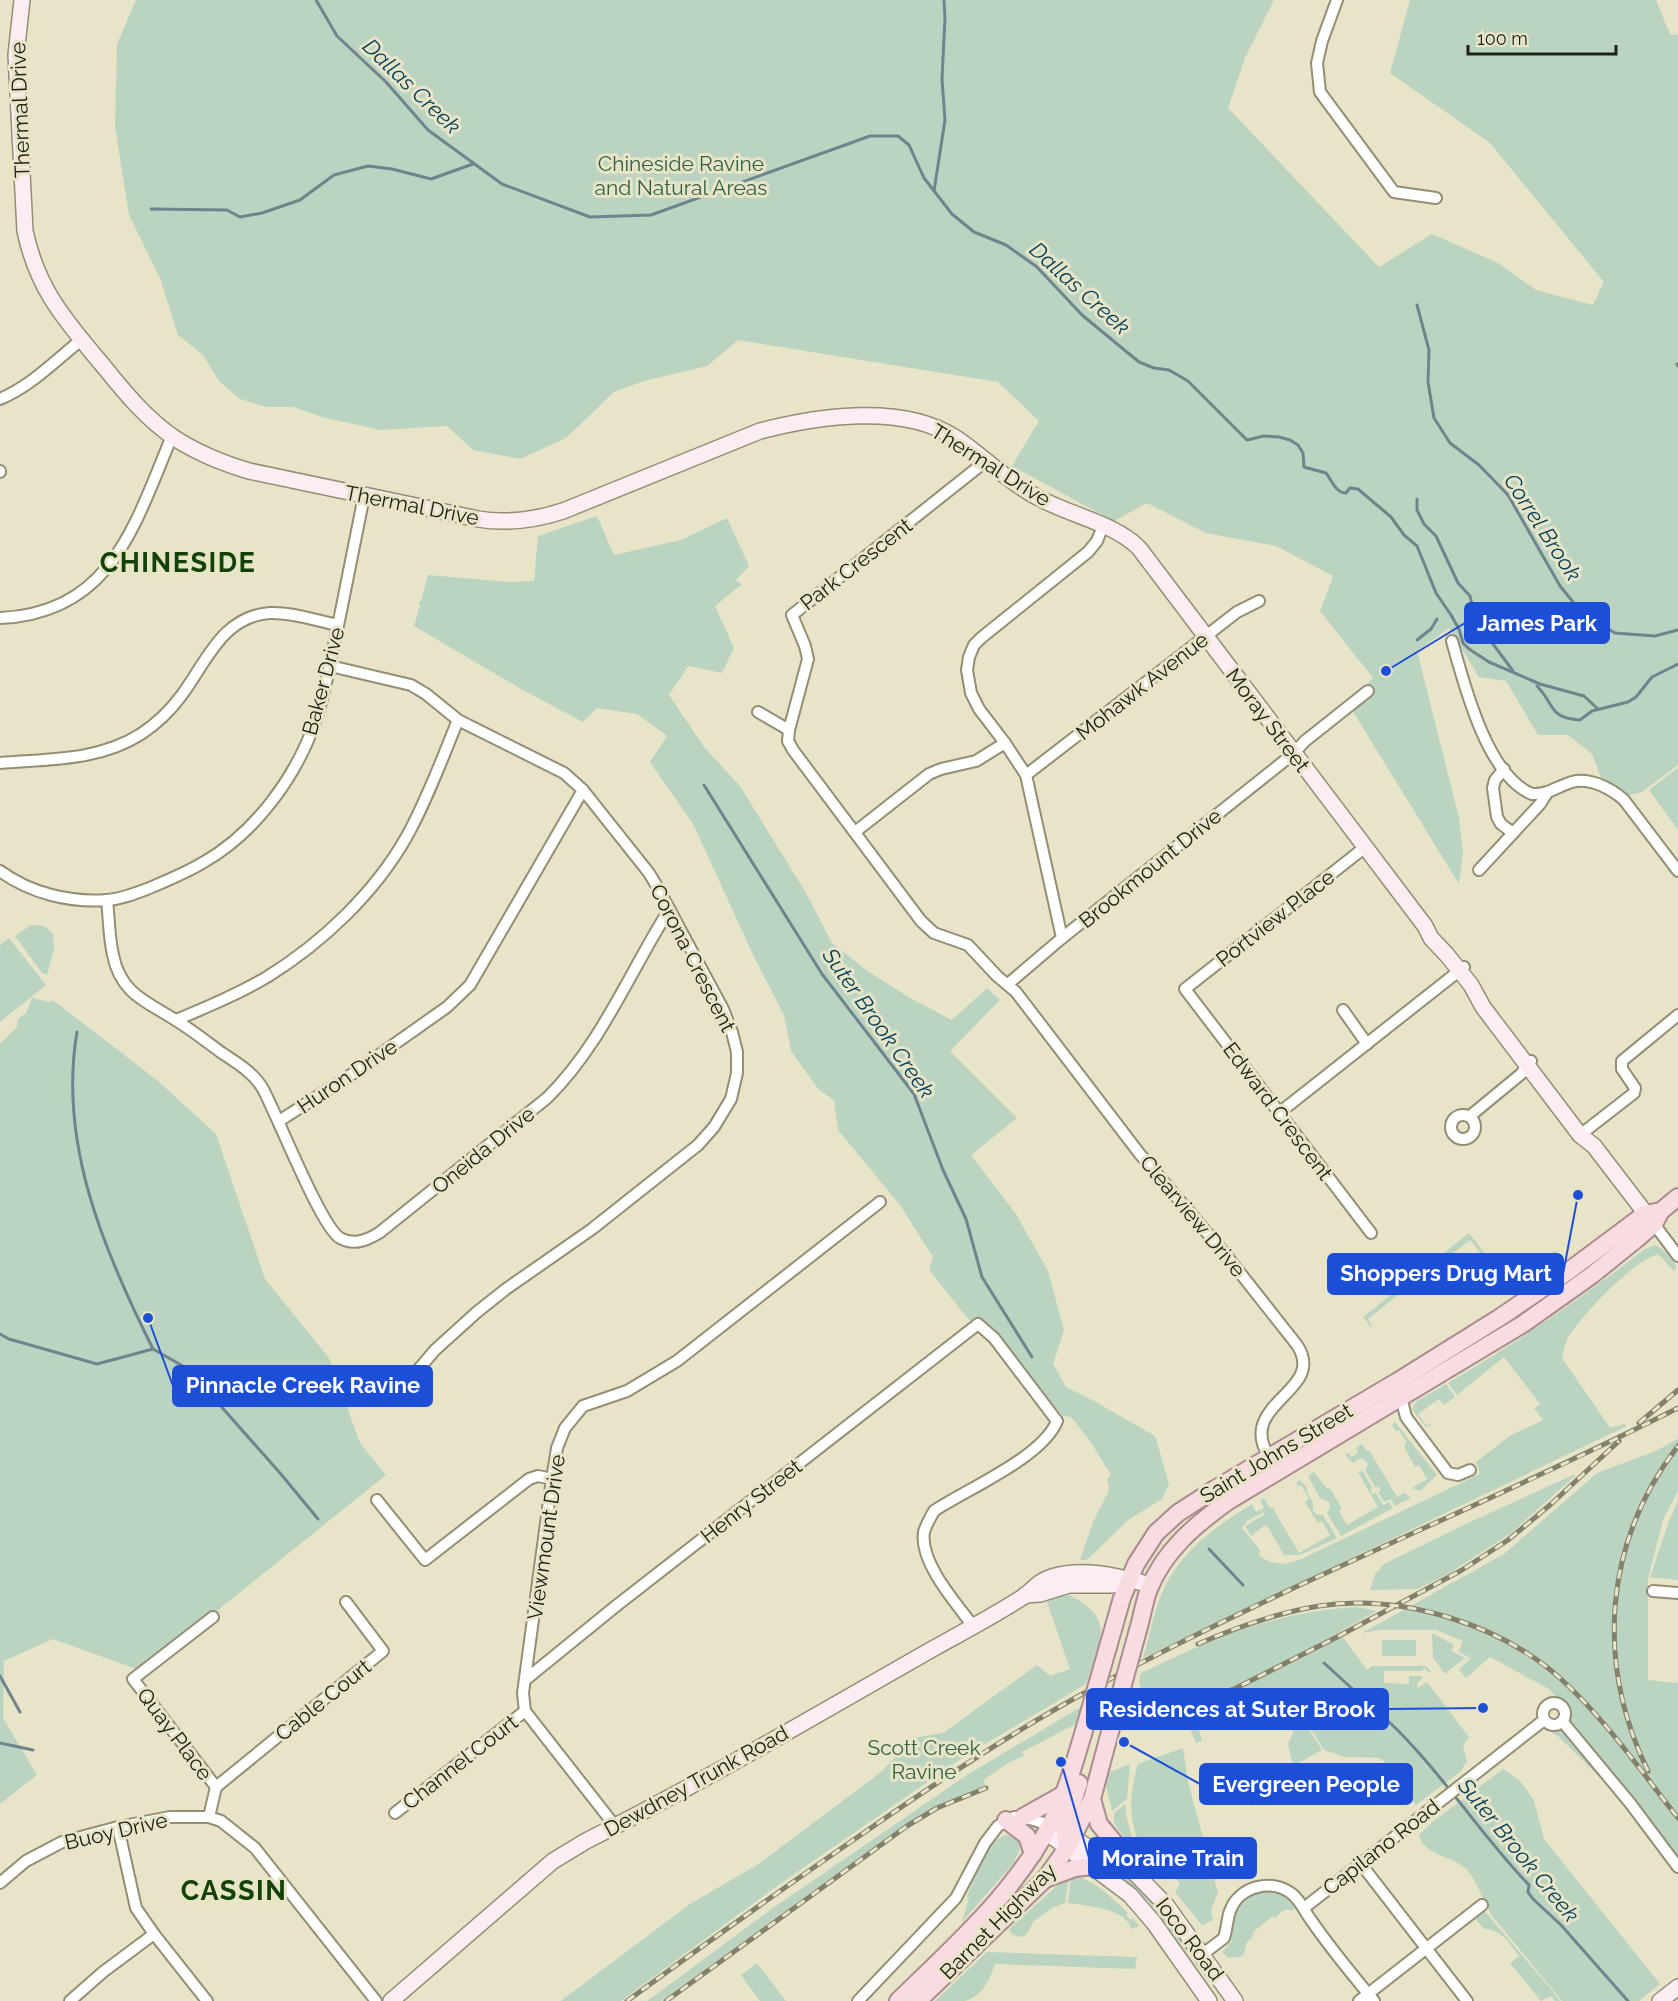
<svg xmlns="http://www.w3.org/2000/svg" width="1678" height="2001" font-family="Raleway,sans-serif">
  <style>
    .green { fill: #bad4c1 }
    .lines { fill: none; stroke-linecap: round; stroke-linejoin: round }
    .stream { stroke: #70848d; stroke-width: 3 }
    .street-casing { stroke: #938e74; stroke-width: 14 }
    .secondary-casing { stroke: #938e74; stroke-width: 18 }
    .primary-casing { stroke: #aa8b8e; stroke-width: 20 }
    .street { stroke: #fff; stroke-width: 10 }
    .secondary { stroke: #fbedf1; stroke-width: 15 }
    .primary { stroke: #f8dce2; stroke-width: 16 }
    .rail-casing { stroke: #83806c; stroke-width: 5 }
    .rail { stroke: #e8e4c7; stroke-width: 3; stroke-dasharray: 9; stroke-linecap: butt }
    .primary-bridge-casing { stroke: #aa8b8e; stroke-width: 20; stroke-linecap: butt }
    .primary-bridge { stroke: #f8dce2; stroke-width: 16 }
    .labels { text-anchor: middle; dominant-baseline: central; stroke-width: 6; stroke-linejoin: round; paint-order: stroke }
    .street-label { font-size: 21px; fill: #222116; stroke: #e8e4c7 }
    .park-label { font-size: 21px; fill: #336243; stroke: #e8e4c7 }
    .water-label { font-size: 22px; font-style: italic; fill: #05415c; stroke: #e8e4c7 }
    .district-label { font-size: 27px; font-weight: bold; letter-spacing: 1.5px; fill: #144206; stroke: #e8e4c7 }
    .leader { fill: none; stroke: #1d4ed8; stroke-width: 2 }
    .callout-dot { fill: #1d4ed8; stroke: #e8e4c7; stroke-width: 2 }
    .callout { fill: #1d4ed8; stroke: #1d4ed8; stroke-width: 2 }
    .callout-label { font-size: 22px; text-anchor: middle; font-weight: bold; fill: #fff }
  </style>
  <rect width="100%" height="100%" fill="#e8e4c7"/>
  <g class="green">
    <path d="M136 0H1274L1245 58 1228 108 1379 267 1432 234 1498 263 1536 290 1593 305 1604 282 1490 143 1390 73 1410 0H1656L1670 34 1678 35V765L1642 792 1629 795 1602 780 1592 754 1568 735H1538L1506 681 1479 677 1449 628 1417 651 1459 818 1463 853 1459 884 1352 710 1372 693 1366 685 1373 678 1320 611 1333 576 1276 546 1206 533 1147 503 1114 521 1012 466 1039 421 998 382 738 340 707 366 644 381 614 392 566 438 520 459 473 450 447 426 380 430 322 417 293 407H267L240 399 219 381 203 355 178 335 160 278 129 215 115 127 117 44Z"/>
    <path d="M597 516 614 555 681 540 727 518 749 566 736 580 742 584 715 606 734 648 722 673 688 666 669 695 704 747 740 786 806 893 832 943 866 970 910 998 952 1020 987 988 1000 1000 950 1051 1017 1118 971 1155 1016 1214 1048 1271 1064 1330 1053 1364 1066 1387 1094 1401 1155 1436 1169 1484 1162 1499 1128 1520 1087 1560H1080L1093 1522 1108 1492 1109 1487 1107 1479 1111 1475 1090 1441 1071 1417 1063 1416 983 1320H969L929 1270 933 1257 900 1205 838 1130 834 1100 819 1090 791 1051 784 1015 756 961 693 824 650 762 667 736 637 714 597 708 583 722 521 689 414 626 420 605 418 603 421 601 428 575 511 582 534 581 538 536Z"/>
    <path d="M1678 768V830L1649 790Z"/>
    <path d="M31 925 44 926 53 934 54 949 47 975 42 973 15 936Z"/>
    <path d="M9 938 46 985 0 1022V945Z"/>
    <path d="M32 998 50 1002 53 1000 158 1081 216 1134 265 1279 329 1358 360 1443 386 1475 142 1671 53 1639 4 1661 3 1718 37 1775 0 1804V1044L17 1027 18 1019 26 1013Z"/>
    <path d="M1469 1233 1506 1281 1515 1275 1523 1285 1512 1293 1470 1240 1435 1267 1434 1266 1368 1319 1372 1325 1371 1327 1363 1317Z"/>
    <path d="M1655 1245C1664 1249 1676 1260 1676 1269L1674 1271 1658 1254C1632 1262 1584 1313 1569 1336 1565 1343 1564 1350 1562 1358L1610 1428 1624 1424 1627 1426 1143 1658C1149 1638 1153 1615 1161 1595 1179 1552 1214 1528 1252 1504L1256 1512 1264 1508 1260 1500 1264 1498 1270 1508 1272 1507 1299 1553 1330 1535 1322 1521 1318 1523 1305 1502 1309 1499 1301 1485 1298 1486 1296 1483 1300 1480 1308 1489 1306 1490 1313 1503V1511L1317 1515H1323L1337 1538 1300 1555H1284L1268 1527 1265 1525 1251 1536 1245 1526 1265 1514 1264 1512 1247 1521 1242 1528 1260 1550 1259 1556 1270 1562 1284 1564 1299 1560 1480 1474 1476 1462 1511 1435 1543 1420 1534 1408 1540 1404 1504 1357 1457 1395 1448 1383C1517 1343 1581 1298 1645 1249Z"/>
    <path d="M1555 1251 1561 1258 1532 1279 1522 1267 1523 1265 1528 1270Z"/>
    <path d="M1446 1384 1455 1397 1444 1405 1439 1399 1418 1414 1427 1426 1432 1423 1430 1426 1426 1427 1412 1409 1417 1401Z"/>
    <path d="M1395 1422 1437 1475 1420 1491 1412 1488 1427 1479 1419 1465 1415 1467 1404 1446 1407 1443 1399 1430 1396 1431 1392 1425Z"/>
    <path d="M1678 1439V1491L1663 1520 1648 1579V1680L1678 1683V1855L1558 1736 1552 1733 1565 1708 1549 1689 1490 1657 1466 1678 1459 1669 1471 1658 1458 1652 1463 1641 1436 1630H1379L1362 1633 1504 1554 1597 1473 1656 1451Z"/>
    <path d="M1362 1444 1367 1451 1369 1450 1397 1497 1404 1493 1411 1498 1395 1506 1391 1499 1384 1502 1378 1492 1381 1491 1378 1486 1375 1487 1365 1470 1368 1465 1366 1461 1361 1458 1353 1463 1345 1455 1348 1453 1352 1457 1358 1453 1356 1448Z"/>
    <path d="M1363 1471 1372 1488 1370 1490 1373 1494 1376 1493 1383 1505 1389 1502 1393 1508 1341 1536 1327 1513 1330 1508 1329 1502 1320 1498 1308 1476 1314 1472 1327 1489 1330 1488 1342 1509 1339 1511 1347 1525 1378 1507 1358 1472Z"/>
    <path d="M1573 1475H1576L1510 1534 1448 1574 1417 1589 1370 1590 1375 1574 1384 1564 1472 1521Z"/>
    <path d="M1678 1500V1580L1650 1577 1669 1521Z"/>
    <path d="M1069 1595C1118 1619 1099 1643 1086 1684L965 1756 770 1891 621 2001H561L690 1904 757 1865 881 1772 914 1738 943 1733 1037 1665 1050 1676 1070 1669 1046 1599Z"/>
    <path d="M1357 1607 1377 1611 1339 1632 1367 1670 1372 1666H1426L1431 1671 1429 1673 1425 1668 1421 1671H1384V1683L1409 1684V1676H1422L1423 1678 1417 1683 1418 1688 1427 1682 1469 1737 1463 1746 1467 1761 1461 1771 1416 1805 1397 1782 1385 1762 1379 1758 1345 1757 1324 1750 1301 1713C1267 1721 1232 1729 1198 1725L1202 1741 1196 1743 1186 1719 1179 1721 1169 1697 1145 1707 1139 1681 1141 1673C1216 1637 1273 1612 1357 1607Z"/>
    <path d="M1432 1633 1454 1645 1451 1651 1465 1658 1445 1674 1433 1658Z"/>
    <rect x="1382" y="1640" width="34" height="16"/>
    <path d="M1081 1707 1076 1724 1022 1752 1024 1756 1010 1762 983 1780 986 1786 948 1802 894 1832 661 2001H647L773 1908 967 1775Z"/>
    <path d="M1303 1720 1322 1750 1293 1766 1288 1744 1293 1733 1292 1724Z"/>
    <path d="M1183 1748 1188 1782 1218 1893 1211 1910 1213 1920 1202 1925 1175 1892 1180 1884 1172 1874 1165 1880C1157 1871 1147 1861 1142 1851 1128 1821 1129 1794 1138 1764Z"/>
    <path d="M1318 1763 1326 1766 1334 1773 1321 1786 1308 1777V1771L1312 1765Z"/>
    <path d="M1130 1764 1127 1799 1112 1811 1106 1786 1110 1772Z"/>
    <path d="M1503 1769 1518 1779 1527 1790 1534 1801 1544 1839 1660 1984 1639 2001H1562L1493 1917C1483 1902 1477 1878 1464 1867 1449 1855 1425 1856 1419 1835L1431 1823Z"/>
    <path d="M1270 1776 1274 1788 1251 1806 1248 1803 1243 1780Z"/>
    <path d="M1126 1804V1814L1134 1846C1127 1839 1109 1824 1115 1813 1117 1810 1123 1806 1126 1804Z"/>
    <path d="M1006 1835 1018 1839 1020 1849 1013 1864 962 1922 969 1898 967 1897C975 1878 985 1841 1006 1835Z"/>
    <path d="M1114 1868C1159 1901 1181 1936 1212 1981L1209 1982 1148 1901 1113 1871Z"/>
    <path d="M1075 1876C1095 1880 1113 1899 1128 1913L1126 1915 1131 1920 1133 1918 1139 1926 1131 1929C1130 1926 1129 1923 1127 1921 1116 1908 1083 1905 1068 1903L1071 1877Z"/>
    <path d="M1069 1878 1065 1903 1052 1908 1034 1921 1026 1935 1019 1937 1012 1934 1009 1929 1060 1883Z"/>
    <path d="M1265 1891C1278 1892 1286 1895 1295 1904V1908L1293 1910H1284L1275 1918 1273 1916 1253 1932 1254 1934 1246 1944 1244 1953 1240 1957 1228 1958 1222 1952 1231 1942 1235 1914 1238 1908 1253 1894Z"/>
    <path d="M1482 1908 1554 1993 1560 2001H1555L1551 1996 1541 2001 1510 1963 1519 1956C1508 1942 1503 1930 1484 1929L1473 1916Z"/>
    <path d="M987 1952 1137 1957 1135 1969 995 1964C990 1979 982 1997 965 2001 956 2001 944 2001 935 2001Z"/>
    <path d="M757 1963 786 2001H760L741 1975Z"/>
  </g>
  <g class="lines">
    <g class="stream">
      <path d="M316 0 337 36 386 82 428 130 502 184 590 217 651 215 870 136H898L909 145 924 178 952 214 974 232 1006 245 1037 267 1082 315 1139 362 1154 368 1169 370 1188 381 1247 440 1264 436 1279 437 1290 440 1298 445 1303 453 1304 467 1326 473C1332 481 1336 493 1346 493L1350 488 1358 489 1391 517 1404 535 1417 546 1436 593 1451 615 1459 629 1463 643 1469 649 1489 662 1540 684 1584 696 1598 709"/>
      <path d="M934 191 945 120 942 79 945 18 944 0"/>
      <path d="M151 209 227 210 240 217 262 213 300 200 334 175 368 166 392 169 431 179 473 164"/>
      <path d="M1417 305 1429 350 1428 382 1434 418 1450 443 1479 465 1508 495 1560 586 1582 613 1615 633 1655 636 1678 630"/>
      <path d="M1677 364 1678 366"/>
      <path d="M1417 499V510L1424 524 1436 536 1458 583 1470 596 1476 621 1513 671"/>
      <path d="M1417 640 1431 629 1437 619"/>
      <path d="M1537 686C1555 704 1548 718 1580 720L1592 711 1628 702 1636 697 1652 677 1678 664"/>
      <path d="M704 785 822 974 914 1094 943 1170 966 1219 982 1277 1032 1357"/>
      <path d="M77 1032C58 1143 104 1251 153 1349"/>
      <path d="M0 1334 9 1339 97 1364 153 1349 188 1369 280 1473 318 1519"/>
      <path d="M1209 1549 1243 1585"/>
      <path d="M1324 1663 1380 1714"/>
      <path d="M0 1676 20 1712"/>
      <path d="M1386 1719C1439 1768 1478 1832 1529 1885L1528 1892 1533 1899 1561 1925 1628 2001"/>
      <path d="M0 1743 33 1750"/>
    </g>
    <g class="street-casing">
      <g id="street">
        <path d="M1337 0 1322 41 1317 63 1320 92 1394 192 1436 198"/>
        <path d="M0 399C31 386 55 361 81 340"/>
        <path d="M986 461 792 615 805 646 808 659 789 730 788 741 793 750 921 921 934 933 968 945 997 976 1016 992 1139 1153 1226 1255 1297 1345C1328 1392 1235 1402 1269 1457"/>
        <path d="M0 471V472"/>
        <path d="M0 618C112 613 135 524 172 436"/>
        <path d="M1452 641C1464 684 1487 776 1532 794 1548 795 1558 786 1572 782 1590 777 1612 789 1624 800L1678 871"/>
        <path d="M330 666 411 685 426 694 458 720 564 773 583 790 649 873 658 888 723 1009 732 1032 737 1052V1073L731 1099 714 1127 698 1145 592 1229 506 1289 477 1312 435 1350 400 1391"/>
        <path d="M758 712 789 730"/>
        <path d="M0 763C48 759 99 761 141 734 156 724 170 711 181 696 206 663 222 616 270 613 292 612 317 621 338 625"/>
        <path d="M1504 769 1495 780 1493 788 1497 817 1501 824 1513 833"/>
        <path d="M1026 775 1206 636 1237 612 1259 601"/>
        <path d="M855 832 929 774 941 769 976 761 1005 743"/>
        <path d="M1364 848 1185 989 1371 1233"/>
        <path d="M1479 870 1540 804 1547 793"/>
        <path d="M0 871C30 893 70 903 107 900 121 899 134 894 147 889 166 881 186 873 204 862 255 833 296 777 315 722 327 688 332 652 340 616 348 576 356 536 364 496"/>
        <path d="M107 900C109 918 109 938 113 955 121 995 148 1002 177 1021 193 1031 207 1042 222 1053 237 1063 254 1073 263 1089 278 1117 321 1227 340 1238 354 1246 367 1240 379 1233L547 1098C601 1045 629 973 669 910"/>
        <path d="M1062 938 1026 775 1005 743 979 709 971 693 967 670 969 657 974 645 981 638 1088 552 1097 541 1103 526"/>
        <path d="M1008 984 1062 938 1293 754 1305 741 1368 691"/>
        <path d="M1343 1010 1367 1044"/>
        <path d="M176 1020C207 1007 238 994 267 977 322 943 375 893 407 836 427 800 442 759 458 720"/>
        <path d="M1279 1113 1464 967"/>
        <circle cx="1463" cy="1127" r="12"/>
        <path d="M1470 1116 1521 1074 1531 1061"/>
        <path d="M279 1121 345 1079 447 1007 470 985 583 790"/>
        <path d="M1580 1135 1634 1093 1635 1088 1622 1069V1061L1678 1015"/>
        <path d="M1654 1224 1678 1256"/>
        <path d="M1400 1393 1406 1417 1448 1473 1458 1475 1470 1470"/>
        <path d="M377 1500 425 1560 529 1479 538 1476 552 1479"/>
        <path d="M1653 1591 1678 1593"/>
        <path d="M213 1617 133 1679 216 1787"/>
        <path d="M525 1680 616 1606 978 1324 994 1338 1057 1421C1043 1457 967 1489 934 1511 930 1518 926 1525 924 1532 919 1562 956 1603 973 1626"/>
        <circle cx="1554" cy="1714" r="11"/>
        <path d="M1562 1721 1630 1803 1678 1867"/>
        <path d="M216 1787 383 1651 346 1602"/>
        <path d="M395 1813 525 1711"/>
        <path d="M209 1817 216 1787"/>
        <path d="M615 1826 525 1711 523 1693 552 1479 557 1448 565 1428 583 1406 627 1391 677 1361 880 1202"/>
        <path d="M118 1827 136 1908 154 1934 207 2001"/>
        <path d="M1361 1864 1467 2001"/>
        <path d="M0 1883 26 1861 62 1842 118 1827 170 1817H209L221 1821 255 1848 376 2001"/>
        <path d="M1304 1908 1544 1720"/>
        <path d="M1203 1954 1224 1938C1227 1929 1227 1919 1230 1911 1239 1886 1272 1878 1292 1894 1301 1901 1304 1911 1311 1920 1330 1948 1352 1974 1374 2001"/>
        <path d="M70 2001 103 1972 154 1934"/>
        <path d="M858 2001 956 1898 985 1843 998 1826 1014 1817H1023L1050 1825"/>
        <path d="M1359 2001 1482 1905"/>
      </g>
    </g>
    <g class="secondary-casing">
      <g id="secondary">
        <path d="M22 0 16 55 25 231C38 292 67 322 105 368 126 394 146 418 173 437 197 453 222 463 249 471L478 519C507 524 535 520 563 511L760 431C818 416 903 403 956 438 984 457 1007 481 1037 497 1069 515 1114 523 1139 548L1425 926 1431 938 1447 955 1471 985 1483 1007 1580 1135 1594 1146 1653 1223"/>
        <path d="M1025 1595 1040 1594 1069 1585H1113"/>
        <path d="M1046 1832 1130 1895 1154 1923 1209 2001"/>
        <path d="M1064 1833 1113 1861 1127 1865 1166 1905 1235 2001"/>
        <path d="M391 2001 553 1861 586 1841C705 1781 820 1713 936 1647 965 1631 995 1615 1023 1597 1034 1589 1038 1581 1052 1577 1085 1567 1119 1577 1151 1585"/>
        <path d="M1660 2001 1678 1987"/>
      </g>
    </g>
    <g class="primary-casing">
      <g id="primary">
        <path d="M1138 1630C1142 1617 1144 1602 1149 1589 1164 1551 1195 1525 1227 1502L1523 1324 1592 1275 1638 1238 1654 1224 1661 1211 1678 1197"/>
        <path d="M1108 1647 1122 1598 1136 1564 1156 1533 1178 1513 1215 1489 1398 1381 1499 1318 1570 1270 1645 1214 1661 1211"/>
        <path d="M1092 1799 1099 1824 1123 1853 1127 1865"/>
        <path d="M1023 1817 1064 1794"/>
        <path d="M1006 1820 1027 1836 1033 1854"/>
        <path d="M1067 1848 1064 1829 1079 1783"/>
        <path d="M1045 1879 1075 1868 1093 1866"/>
        <path d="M898 2001C955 1945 1016 1892 1052 1821 1066 1793 1074 1764 1083 1734"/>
        <path d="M918 2001 1045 1879 1067 1848 1092 1799 1114 1717"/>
      </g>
    </g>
    <use href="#street" class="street"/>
    <use href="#secondary" class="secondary"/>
    <use href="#primary" class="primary"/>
    <g class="rail-casing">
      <g id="rail">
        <path d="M1639 1423 1678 1390"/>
        <path d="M1198 1644C1237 1627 1276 1613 1319 1606 1400 1593 1500 1624 1561 1679 1606 1720 1641 1771 1678 1818"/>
        <path d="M1175 1712 1236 1688 1339 1636 1462 1570 1508 1540 1550 1505 1619 1441"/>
        <path d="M1648 1771C1595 1662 1604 1542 1678 1446"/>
        <path d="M627 2001C706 1943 785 1887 865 1832 937 1782 1009 1734 1086 1692 1278 1587 1483 1507 1678 1408"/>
        <path d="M666 2001 907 1826 937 1808 986 1788"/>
      </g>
    </g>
    <use href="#rail" class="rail"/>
    <g class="primary-bridge-casing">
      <g id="primary-bridge">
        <path d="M1114 1717 1138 1630"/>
        <path d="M1083 1734 1108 1647"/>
      </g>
    </g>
    <use href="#primary-bridge" class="primary-bridge"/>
  </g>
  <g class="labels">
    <g class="street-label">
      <text transform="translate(20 110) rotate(-92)">Thermal Drive</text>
      <text transform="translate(991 465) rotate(32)">Thermal Drive</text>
      <text transform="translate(412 505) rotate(11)">Thermal Drive</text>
      <text transform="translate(856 564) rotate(-38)">Park Crescent</text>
      <text transform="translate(323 681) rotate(-75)">Baker Drive</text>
      <text transform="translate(1142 686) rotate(-38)">Mohawk Avenue</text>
      <text transform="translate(1268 720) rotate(53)">Moray Street</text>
      <text transform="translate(1150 868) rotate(-39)">Brookmount Drive</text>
      <text transform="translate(1275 918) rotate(-38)">Portview Place</text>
      <text transform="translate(693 958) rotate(63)">Corona Crescent</text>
      <text transform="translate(347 1076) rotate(-34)">Huron Drive</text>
      <text transform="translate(1278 1111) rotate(53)">Edward Crescent</text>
      <text transform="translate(483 1150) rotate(-39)">Oneida Drive</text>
      <text transform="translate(1193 1216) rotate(50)">Clearview Drive</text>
      <text transform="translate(1276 1453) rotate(-31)">Saint Johns Street</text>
      <text transform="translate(751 1501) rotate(-38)">Henry Street</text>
      <text transform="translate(546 1537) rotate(-82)">Viewmount Drive</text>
      <text transform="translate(323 1700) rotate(-39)">Cable Court</text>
      <text transform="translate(175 1734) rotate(53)">Quay Place</text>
      <text transform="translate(460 1762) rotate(-38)">Channel Court</text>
      <text transform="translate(696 1781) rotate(-29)">Dewdney Trunk Road</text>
      <text transform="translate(116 1831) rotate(-13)">Buoy Drive</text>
      <text transform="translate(1381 1847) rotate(-38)">Capilano Road</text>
      <text transform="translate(998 1921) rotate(-45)">Barnet Highway</text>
      <text transform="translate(1190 1939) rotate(53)">Ioco Road</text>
    </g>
    <g class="park-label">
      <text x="681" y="163">Chineside Ravine<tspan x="681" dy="24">and Natural Areas</tspan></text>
      <text x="924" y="1747">Scott Creek<tspan x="924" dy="24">Ravine</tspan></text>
    </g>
    <g class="water-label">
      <text transform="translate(412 86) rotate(44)">Dallas Creek</text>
      <text transform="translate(1080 288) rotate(42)">Dallas Creek</text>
      <text transform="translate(1543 527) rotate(57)">Correl Brook</text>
      <text transform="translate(879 1023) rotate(55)">Suter Brook Creek</text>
      <text transform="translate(1519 1850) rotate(51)">Suter Brook Creek</text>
    </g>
    <g class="district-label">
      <text x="178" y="562">CHINESIDE</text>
      <text x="234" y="1890">CASSIN</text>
    </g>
  </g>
  <path class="leader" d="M1386 671L1465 623M1578 1195L1563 1274M148 1318L173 1386M1483 1708L1388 1709M1124 1742L1200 1784M1061 1762L1089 1858"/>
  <g class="callout-dot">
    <circle cx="1386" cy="671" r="6"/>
    <circle cx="1578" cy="1195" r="6"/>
    <circle cx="148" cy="1318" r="6"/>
    <circle cx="1483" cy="1708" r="6"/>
    <circle cx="1124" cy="1742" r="6"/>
    <circle cx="1061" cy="1762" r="6"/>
  </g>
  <g class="callout">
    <rect x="1465" y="603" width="144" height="40" rx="6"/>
    <rect x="1328" y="1254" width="235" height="40" rx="6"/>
    <rect x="173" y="1366" width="259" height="40" rx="6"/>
    <rect x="1087" y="1689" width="301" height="40" rx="6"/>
    <rect x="1200" y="1764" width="212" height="40" rx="6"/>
    <rect x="1089" y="1838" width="167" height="40" rx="6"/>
  </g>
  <g class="callout-label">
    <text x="1537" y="631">James Park</text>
    <text x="1446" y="1281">Shoppers Drug Mart</text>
    <text x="303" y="1393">Pinnacle Creek Ravine</text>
    <text x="1237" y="1717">Residences at Suter Brook</text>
    <text x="1306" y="1792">Evergreen People</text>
    <text x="1173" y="1866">Moraine Train</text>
  </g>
  <path d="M1468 45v9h148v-9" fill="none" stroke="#222116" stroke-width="3"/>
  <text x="1477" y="45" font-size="18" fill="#222116" stroke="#e8e4c7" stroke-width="4.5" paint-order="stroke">100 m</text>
</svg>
